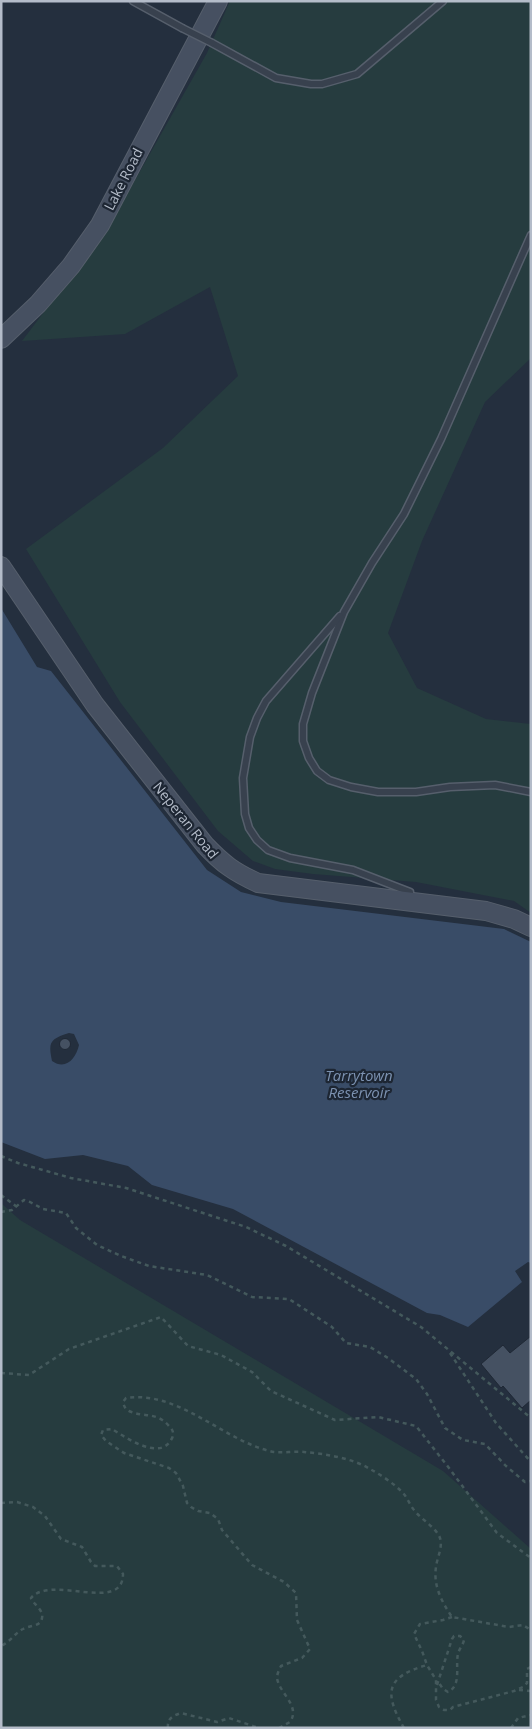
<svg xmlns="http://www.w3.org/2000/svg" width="532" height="1729" font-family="'Open Sans',sans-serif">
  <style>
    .green { fill: #263c3f }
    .water { fill: #394c67; fill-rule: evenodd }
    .building { fill: #455162; stroke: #1f2835 }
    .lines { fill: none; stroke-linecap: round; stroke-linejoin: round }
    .lane-casing { stroke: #565f6c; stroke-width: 9 }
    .secondary-casing { stroke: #565f6c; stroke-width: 20 }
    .path { stroke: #44595c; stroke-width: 2.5; stroke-dasharray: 4 4; stroke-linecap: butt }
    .lane { stroke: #38414e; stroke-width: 6 }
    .secondary { stroke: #465061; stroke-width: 18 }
    .lane-bridge-casing { stroke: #565f6c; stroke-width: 9; stroke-linecap: butt }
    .lane-bridge { stroke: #38414e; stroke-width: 6 }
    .labels { text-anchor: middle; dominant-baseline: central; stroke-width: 4.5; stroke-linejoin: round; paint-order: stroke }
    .street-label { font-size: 14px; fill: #b4bcc9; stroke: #1d2633 }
    .water-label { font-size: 15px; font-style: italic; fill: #7c92b1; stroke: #1d2633 }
  </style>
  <rect width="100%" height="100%" fill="#242f3e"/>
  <g class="green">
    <path d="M230 1H531V358L485 402 422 541 388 633 417 688 486 719 531 724V913L514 901 416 882 313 874 275 869 253 861 218 831 120 702 26 549 163 448 238 376 210 287 125 334 22 341 109 226 207 53Z"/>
    <path d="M1 1203 20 1220 443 1471 531 1549V1728H1Z"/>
  </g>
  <path class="water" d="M1 608 37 667 51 671 207 870 241 892 281 902 504 929 531 942V1263L528 1262 515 1271 522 1282 468 1327 440 1315 427 1313 233 1209 152 1185 128 1166 83 1155 45 1159 1 1142ZM69 1033 74 1034 79 1045C76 1058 66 1071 52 1061 48 1042 50 1039 69 1033Z"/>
  <g class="building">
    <circle cx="65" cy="1044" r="5.5"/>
    <path d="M531 1336V1400L522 1408 503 1386 501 1388 481 1364 503 1345 510 1353Z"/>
  </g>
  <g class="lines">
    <g class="lane-casing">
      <g id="lane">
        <path d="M133 1 182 28"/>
        <path d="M212 43 276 78 311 84H322L357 74 443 1"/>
        <path d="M531 235 441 439 404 514 372 563 344 612 312 693 303 724V741L309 758 317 771 329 780 351 787 378 792H416L450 787 495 785 531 792"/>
        <path d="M340 616 266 701 257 718 250 737 243 778 245 814 249 828 257 840 268 850 290 858 353 870 410 892V900"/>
      </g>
    </g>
    <g class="secondary-casing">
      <g id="secondary">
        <path d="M1 339 38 304 71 266 100 225 218 1"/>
        <path d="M1 566 95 705 205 845C223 864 234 872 258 883L486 911 514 919 531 927"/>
      </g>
    </g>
    <g class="path">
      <path d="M1 1156 18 1163 71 1178 126 1188 246 1227 286 1246 421 1327 531 1418"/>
      <path d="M1 1195 17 1207"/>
      <path d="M1 1212 12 1210 24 1200 30 1202 43 1209 66 1213 76 1228 97 1245 121 1256 149 1266 207 1275 252 1297 289 1299 332 1327 346 1343 370 1347 388 1358 416 1379 427 1394 445 1428 463 1440 485 1444 506 1466 525 1482 531 1481"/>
      <path d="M450 1353 496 1423 531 1462"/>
      <path d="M1 1373 29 1375 69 1349 161 1317 188 1346 221 1355 252 1372 271 1391 335 1420 378 1417 416 1426 449 1468 497 1533 531 1558"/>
      <path d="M1 1503 17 1502 33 1507 45 1516 61 1539 82 1547 91 1562 95 1566H117L123 1574C123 1614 51 1574 31 1598 33 1604 44 1610 42 1618 41 1627 29 1625 23 1629 15 1633 11 1641 1 1646"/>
      <path d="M452 1617 443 1620 420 1624 414 1634 422 1651 427 1665 436 1680V1700L439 1707 444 1710H450L453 1707 514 1691 523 1687 527 1683V1669L531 1667"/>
      <path d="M437 1685 452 1639 454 1636H460L464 1640C463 1645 459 1649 458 1654 455 1666 462 1685 448 1692L443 1689 439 1683"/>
      <path d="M519 1690 531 1691"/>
      <path d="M168 1728C167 1719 172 1716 181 1713L217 1722 229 1718 259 1728"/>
      <path d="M279 1728 290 1722C301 1706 279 1693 277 1678 277 1674 279 1670 281 1666L302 1658 310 1649 297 1620 296 1593 284 1582 252 1565 222 1530 218 1519 210 1513 198 1511 191 1507 187 1503 183 1486 176 1473 169 1468 124 1453 106 1441 101 1435 103 1430 112 1429C125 1437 159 1461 171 1440 175 1434 173 1430 169 1426 156 1411 144 1418 129 1411 125 1409 124 1406 123 1402L126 1398C180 1390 224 1442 274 1452 284 1453 294 1451 304 1452 326 1454 352 1458 370 1469 381 1475 393 1483 401 1491 407 1496 409 1504 414 1510 421 1519 432 1525 438 1534 445 1544 437 1557 436 1567 433 1586 442 1602 452 1617L509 1627 523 1625 531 1630"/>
      <path d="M404 1728C384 1693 385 1677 427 1665"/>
      <path d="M511 1728 518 1718 531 1715"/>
    </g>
    <use href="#lane" class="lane"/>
    <use href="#secondary" class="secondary"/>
    <g class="lane-bridge-casing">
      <path id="lane-bridge" d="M182 28 212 43"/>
    </g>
    <use href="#lane-bridge" class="lane-bridge"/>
  </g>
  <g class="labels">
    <g class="street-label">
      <text transform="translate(123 179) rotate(-63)">Lake Road</text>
      <text transform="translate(186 820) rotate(51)">Neperan Road</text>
    </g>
    <g class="water-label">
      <text x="359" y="1075">Tarrytown<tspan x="359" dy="17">Reservoir</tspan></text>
    </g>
  </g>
  <rect width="532" height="1729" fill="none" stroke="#b4bcc9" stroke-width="5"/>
</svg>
